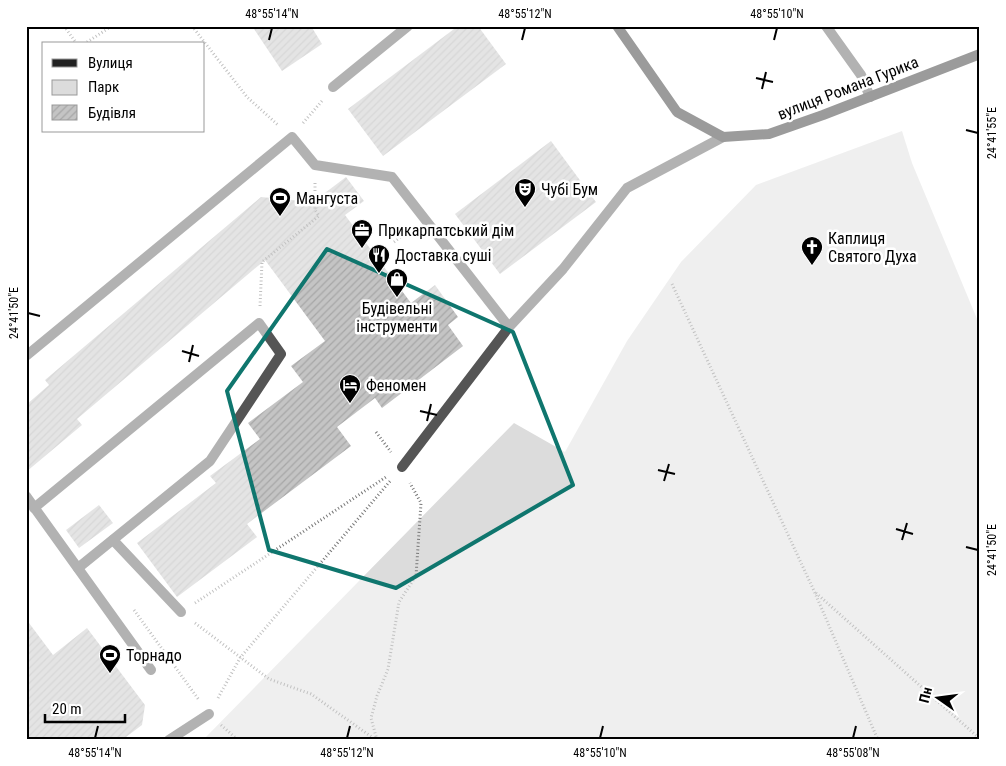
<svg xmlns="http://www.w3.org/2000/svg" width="1006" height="766" font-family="'Roboto Condensed',sans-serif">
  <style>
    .green { fill: #dcdcdc }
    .building { fill: url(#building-hatch) }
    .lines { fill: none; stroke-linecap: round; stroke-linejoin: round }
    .path { stroke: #777; stroke-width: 3; stroke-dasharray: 1 2.5; stroke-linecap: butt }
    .service { stroke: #555; stroke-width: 10 }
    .secondary { stroke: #222; stroke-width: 10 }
    .marked { fill: none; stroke: #0f766e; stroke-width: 4; stroke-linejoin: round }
    .ticks { fill: none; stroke: #000; stroke-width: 2 }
    .labels { text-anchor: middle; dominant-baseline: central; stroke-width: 5; stroke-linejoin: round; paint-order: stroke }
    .street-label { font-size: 16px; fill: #000; stroke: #fff }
    .poi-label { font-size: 16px; fill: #000; stroke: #fff; text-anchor: start }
    .neatline { fill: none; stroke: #000; stroke-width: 2 }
    .ticks-label { font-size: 12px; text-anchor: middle; fill: #000 }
  </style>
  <defs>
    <pattern id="building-hatch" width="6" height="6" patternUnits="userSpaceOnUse" patternTransform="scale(1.25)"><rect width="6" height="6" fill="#c4c4c4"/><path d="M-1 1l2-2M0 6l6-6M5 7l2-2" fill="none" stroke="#a7a7a7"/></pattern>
  </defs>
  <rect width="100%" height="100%" fill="#fff"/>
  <path class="green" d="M902 131 912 163 980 326V740H203L514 423 565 452 627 341 681 262 756 185Z"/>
  <g class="building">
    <path d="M252 26H311L322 44 282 71Z"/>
    <path d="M458 26H478L506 64 383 156 348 109Z"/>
    <path d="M551 141 596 202 500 274 455 214Z"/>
    <path d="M346 177 364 201 345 215 411 303 435 285 458 317 448 325 463 346 382 408 375 398 337 427 351 446 247 524 257 537 177 597 137 543 216 483 210 476 260 439 248 423 303 382 291 366 325 341 265 260 77 419 82 425 26 472V405L49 385 45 380 261 197 313 202Z"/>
    <path d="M99 505 113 523 79 548 66 530Z"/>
    <path d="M26 619 53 655 87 628 145 705 142 725 122 740H26Z"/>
  </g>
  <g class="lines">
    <g class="path">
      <path d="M64 26 77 44"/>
      <path d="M192 26 247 97 278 125"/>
      <path d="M84 44 112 26"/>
      <path d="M303 123 322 101"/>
      <path d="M394 242 410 230"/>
      <path d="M672 284 815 593 878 740"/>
      <path d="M260 306 262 262 319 216 315 210V183"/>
      <path d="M376 432 391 452"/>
      <path d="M816 593 980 739"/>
      <path d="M195 603 386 477"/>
      <path d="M134 610 199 700"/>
      <path d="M195 623 269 679 311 694 376 740"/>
      <path d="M218 698 240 658 391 480"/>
      <path d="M221 725 238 740"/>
      <path d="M377 740 371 718 377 696 388 669 399 602 416 576 421 503 410 483"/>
    </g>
    <g class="service">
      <path d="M826 26 861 75 870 97"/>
      <path d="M333 87 408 26"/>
      <path d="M26 356 292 137 315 165 392 177 509 327"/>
      <path d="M402 467 509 327 563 269 627 188 723 137"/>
      <path d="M26 496 151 670"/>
      <path d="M34 508 259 323 281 354 210 461 78 568"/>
      <path d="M113 540 181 612"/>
      <path d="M169 740 209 714"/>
    </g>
    <path class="secondary" d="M617 26 677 112 723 137 769 134 823 115 980 54"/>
  </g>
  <path d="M0 0H1006V766H0ZM327 249 513 332 573 485 396 588 269 550 227 391Z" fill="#fff" fill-opacity=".55" fill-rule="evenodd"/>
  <path class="marked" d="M327 249 513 332 573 485 396 588 269 550 227 391Z"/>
  <path class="ticks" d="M269 40 272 28M522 40 525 28M774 40 777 28M756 78 773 82M762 89 766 72M966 130 978 133M28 313 40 316M182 351 199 356M189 362 193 345M420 411 437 415M427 421 431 404M658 470 675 474M664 481 669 464M896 529 913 534M902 540 907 523M966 547 978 550M95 738 98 726M347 738 350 726M600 738 603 726M853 738 856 726"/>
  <defs>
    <g id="theatre-pin" transform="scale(1.125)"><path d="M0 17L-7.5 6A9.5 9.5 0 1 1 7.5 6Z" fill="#000" stroke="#fff"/><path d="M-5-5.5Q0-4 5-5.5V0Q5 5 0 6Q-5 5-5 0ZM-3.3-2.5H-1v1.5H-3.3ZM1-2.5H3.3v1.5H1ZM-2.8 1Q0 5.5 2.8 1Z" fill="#fff"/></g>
    <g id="stadium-pin" transform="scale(1.125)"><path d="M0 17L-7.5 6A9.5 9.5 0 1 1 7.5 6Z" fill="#000" stroke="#fff"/><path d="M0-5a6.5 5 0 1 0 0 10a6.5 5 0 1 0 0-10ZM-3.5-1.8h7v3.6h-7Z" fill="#fff"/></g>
    <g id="office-pin" transform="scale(1.125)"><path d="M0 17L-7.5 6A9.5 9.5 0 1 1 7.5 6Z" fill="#000" stroke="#fff"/><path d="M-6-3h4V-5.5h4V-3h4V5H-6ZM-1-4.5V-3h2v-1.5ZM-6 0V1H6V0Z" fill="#fff"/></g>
    <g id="church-pin" transform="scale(1.125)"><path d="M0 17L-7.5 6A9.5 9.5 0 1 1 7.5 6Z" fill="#000" stroke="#fff"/><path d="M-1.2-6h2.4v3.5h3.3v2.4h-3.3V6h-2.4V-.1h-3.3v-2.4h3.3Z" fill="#fff"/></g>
    <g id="restaurant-pin" transform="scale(1.125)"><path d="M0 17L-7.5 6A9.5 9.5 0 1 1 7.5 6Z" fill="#000" stroke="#fff"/><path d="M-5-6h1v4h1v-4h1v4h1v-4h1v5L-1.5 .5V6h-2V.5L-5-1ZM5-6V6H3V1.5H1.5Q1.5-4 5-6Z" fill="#fff"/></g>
    <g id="shop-pin" transform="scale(1.125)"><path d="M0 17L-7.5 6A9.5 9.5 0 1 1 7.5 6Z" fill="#000" stroke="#fff"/><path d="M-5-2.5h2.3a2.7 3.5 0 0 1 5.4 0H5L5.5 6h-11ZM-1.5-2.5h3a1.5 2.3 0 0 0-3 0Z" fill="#fff"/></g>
    <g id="hotel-pin" transform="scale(1.125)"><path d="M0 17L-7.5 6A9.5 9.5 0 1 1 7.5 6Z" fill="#000" stroke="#fff"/><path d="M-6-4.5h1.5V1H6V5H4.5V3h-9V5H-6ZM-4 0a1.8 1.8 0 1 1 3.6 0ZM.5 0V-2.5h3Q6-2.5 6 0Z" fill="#fff"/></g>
  </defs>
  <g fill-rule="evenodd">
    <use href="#theatre-pin" x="525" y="189"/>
    <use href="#stadium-pin" x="280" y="198"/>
    <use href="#office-pin" x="362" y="230"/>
    <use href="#church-pin" x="812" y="247"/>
    <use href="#restaurant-pin" x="379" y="255"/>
    <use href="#shop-pin" x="397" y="279"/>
    <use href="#hotel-pin" x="350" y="385"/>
    <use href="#stadium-pin" x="110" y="655"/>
  </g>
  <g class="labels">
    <g class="street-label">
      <text transform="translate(848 88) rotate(-21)">вулиця Романа Гурика</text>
    </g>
    <g class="poi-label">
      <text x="541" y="189">Чубі Бум</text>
      <text x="296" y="198">Мангуста</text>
      <text x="378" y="230">Прикарпатський дім</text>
      <text x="828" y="238">Каплиця<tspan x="828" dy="18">Святого Духа</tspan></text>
      <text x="395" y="255">Доставка суші</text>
      <text x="397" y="308" text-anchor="middle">Будівельні<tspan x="397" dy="18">інструменти</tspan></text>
      <text x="366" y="385">Феномен</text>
      <text x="126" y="655">Торнадо</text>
    </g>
  </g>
  <rect width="1006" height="766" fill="none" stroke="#ffffff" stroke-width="55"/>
  <rect x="42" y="42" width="162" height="90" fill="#ffffff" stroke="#999999"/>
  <rect x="52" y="59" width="25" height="8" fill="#222222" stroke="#999999"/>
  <text x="88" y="68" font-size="15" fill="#000000">Вулиця</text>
  <rect x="52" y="80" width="25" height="15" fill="#dcdcdc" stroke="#999999"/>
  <text x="88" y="92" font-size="15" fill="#000000">Парк</text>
  <rect x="52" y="105" width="25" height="15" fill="url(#building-hatch)" stroke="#999999"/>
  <text x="88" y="118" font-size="15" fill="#000000">Будівля</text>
  <g transform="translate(938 698) rotate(284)" stroke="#ffffff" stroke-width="4" paint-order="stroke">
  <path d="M0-4L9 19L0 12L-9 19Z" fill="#000000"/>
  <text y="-8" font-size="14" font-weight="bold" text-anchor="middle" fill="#000000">Пн</text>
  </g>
  <path d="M45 714v8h80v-8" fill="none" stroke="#000000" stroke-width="2.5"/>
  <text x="52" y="714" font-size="15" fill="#000000" stroke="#ffffff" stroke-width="4" paint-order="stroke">20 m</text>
  <rect x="28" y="28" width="950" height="710" class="neatline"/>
  <g class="ticks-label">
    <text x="272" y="18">48°55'14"N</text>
    <text x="525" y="18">48°55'12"N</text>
    <text x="777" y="18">48°55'10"N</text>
    <text transform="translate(992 133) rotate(-90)" y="4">24°41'55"E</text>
    <text transform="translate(14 313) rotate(-90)" y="4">24°41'50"E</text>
    <text transform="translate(992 550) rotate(-90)" y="4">24°41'50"E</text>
    <text x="95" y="757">48°55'14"N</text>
    <text x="347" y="757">48°55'12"N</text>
    <text x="600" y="757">48°55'10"N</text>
    <text x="853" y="757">48°55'08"N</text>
  </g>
</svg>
